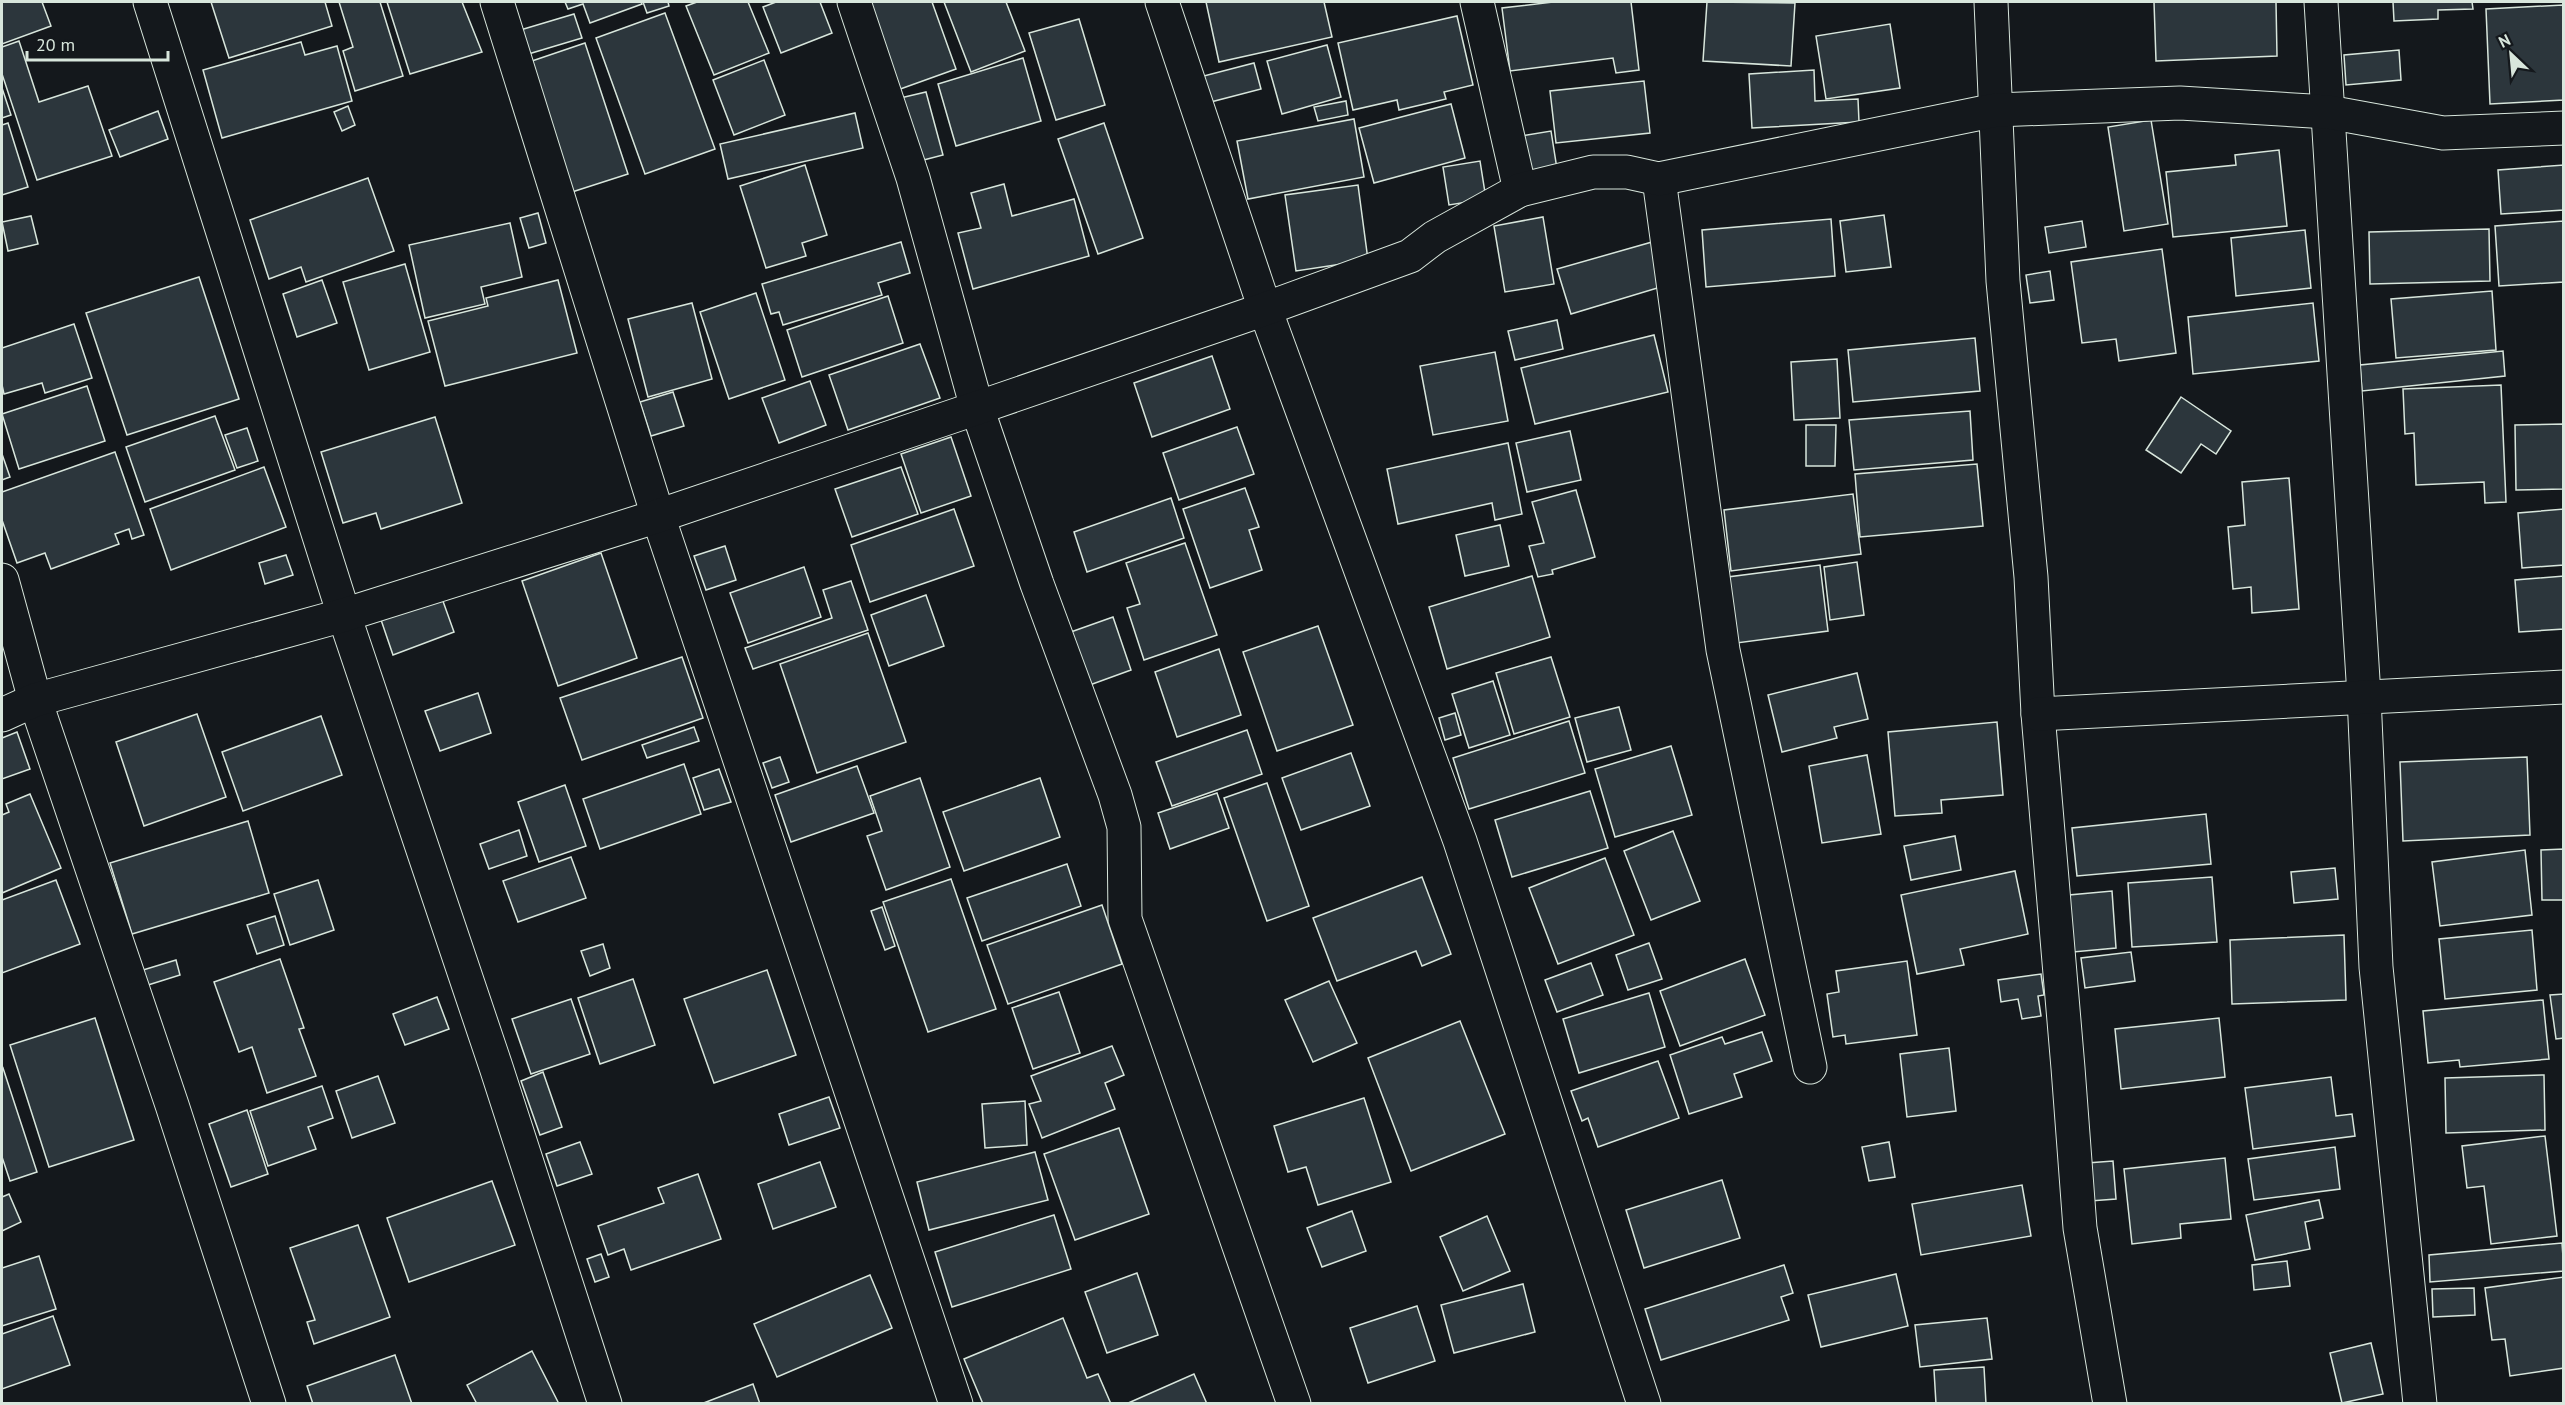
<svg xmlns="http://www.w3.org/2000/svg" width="2565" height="1405" font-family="'PT Sans',sans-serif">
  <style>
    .building { fill: #2c363c; stroke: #d8e6dc; stroke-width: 1.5 }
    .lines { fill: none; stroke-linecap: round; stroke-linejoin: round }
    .street-casing { stroke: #d8e6dc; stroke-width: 35 }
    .street { stroke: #14181c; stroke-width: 33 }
  </style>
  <rect width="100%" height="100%" fill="#14181c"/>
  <g class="building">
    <path d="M2 2H42L51 26 2 44Z"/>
    <path d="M211 2H325L332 26 229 58Z"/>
    <path d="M339 2H380L403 76 355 91 343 51 353 47Z"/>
    <path d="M387 2H462L482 52 410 74Z"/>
    <path d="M565 2H641L642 4 590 23 583 4 568 9Z"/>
    <path d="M643 2H668L669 6 647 13Z"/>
    <path d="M697 2H748L769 53 714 75 686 6Z"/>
    <path d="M776 2H820L832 33 781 53 763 7Z"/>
    <path d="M860 2H932L956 69 892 92Z"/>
    <path d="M944 2H1006L1025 51 971 72Z"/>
    <path d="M1206 2H1324L1332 37 1219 62Z"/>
    <path d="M1553 2H1631L1639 70 1616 73 1613 58 1510 71 1502 8Z"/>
    <path d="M1707 2 1795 3 1791 66 1703 61Z"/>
    <path d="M2154 2H2276L2277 56 2156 61Z"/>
    <path d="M2393 2H2472L2473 9 2438 10V19L2394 21Z"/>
    <path d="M2563 5 2564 100 2490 104 2486 9Z"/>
    <path d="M665 13 715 149 645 174 596 38Z"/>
    <path d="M574 14 582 38 525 55 517 31Z"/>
    <path d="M1457 16 1473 85 1444 92 1446 99 1399 110 1397 100 1353 110 1338 43Z"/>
    <path d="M1079 19 1105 105 1056 120 1029 33Z"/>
    <path d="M1890 24 1900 88 1826 99 1816 36Z"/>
    <path d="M19 41 39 102 88 86 112 156 37 180 2 74V47Z"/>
    <path d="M301 42 305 55 337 46 352 101 222 138 203 70Z"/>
    <path d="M585 43 628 174 572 192 529 62Z"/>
    <path d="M1327 45 1341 97 1282 114 1267 61Z"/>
    <path d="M2399 50 2401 80 2346 85 2344 55Z"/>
    <path d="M1023 58 1041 121 956 146 938 84Z"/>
    <path d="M764 60 785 115 734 135 713 80Z"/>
    <path d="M1254 63 1261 89 1203 104 1196 78Z"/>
    <path d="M1814 70 1815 101 1858 99 1859 122 1752 128 1749 74Z"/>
    <path d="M1644 81 1650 133 1556 143 1550 91Z"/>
    <path d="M2 88 11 115 2 118Z"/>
    <path d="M926 92 943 155 912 163 896 99Z"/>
    <path d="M1346 101 1348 115 1318 121 1314 107Z"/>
    <path d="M1451 104 1465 158 1374 183 1359 128Z"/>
    <path d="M348 106 355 125 342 131 334 112Z"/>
    <path d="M158 111 168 139 120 157 109 130Z"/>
    <path d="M855 113 863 148 728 179 720 144Z"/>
    <path d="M1354 119 1364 177 1248 199 1237 141Z"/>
    <path d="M2151 120 2168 224 2124 231 2108 127Z"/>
    <path d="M8 123 28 187 2 195V125Z"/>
    <path d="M1104 123 1143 238 1098 254 1058 139Z"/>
    <path d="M1551 131 1557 169 1527 174 1521 136Z"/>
    <path d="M2279 150 2287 226 2173 237 2166 172 2236 165 2235 155Z"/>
    <path d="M1480 161 1486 199 1449 205 1443 167Z"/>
    <path d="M805 165 827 235 802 243 806 256 766 268 740 186Z"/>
    <path d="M2564 165V210L2501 214 2498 170Z"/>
    <path d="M368 178 394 251 306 282 301 267 269 279 250 220Z"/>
    <path d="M1004 184 1012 216 1074 199 1089 256 973 289 958 233 981 228 971 193Z"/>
    <path d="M1358 185 1368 260 1296 271 1285 195Z"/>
    <path d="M538 213 546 243 529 248 520 218Z"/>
    <path d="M1884 215 1891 267 1846 272 1840 221Z"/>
    <path d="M31 216 38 244 8 251 2 222Z"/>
    <path d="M1543 217 1554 284 1505 292 1494 226Z"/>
    <path d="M1831 219 1835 276 1706 287 1702 230Z"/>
    <path d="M2082 221 2086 247 2049 253 2045 227Z"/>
    <path d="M2564 221V282L2499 286 2495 226Z"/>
    <path d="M510 223 522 277 481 287 485 304 425 318 409 245Z"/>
    <path d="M2489 229 2490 281 2370 284 2369 232Z"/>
    <path d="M2305 230 2311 288 2236 296 2231 238Z"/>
    <path d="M901 242 910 273 878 283 882 295 783 325 779 312 771 314 762 284Z"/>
    <path d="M1652 242 1664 286 1571 314 1557 269Z"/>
    <path d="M2162 249 2176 353 2119 361 2116 339 2082 343 2071 262Z"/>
    <path d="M405 264 430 352 369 370 343 282Z"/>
    <path d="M2050 271 2054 300 2030 303 2026 275Z"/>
    <path d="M199 277 239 399 127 435 86 313Z"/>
    <path d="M322 280 337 323 297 337 283 294Z"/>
    <path d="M558 280 577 353 445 386 428 321 488 306 486 298Z"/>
    <path d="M2492 291 2496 350 2396 358 2391 299Z"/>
    <path d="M756 293 785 380 729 399 700 312Z"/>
    <path d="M888 296 903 343 802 377 787 330Z"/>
    <path d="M692 303 712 379 648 397 628 319Z"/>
    <path d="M2313 303 2319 361 2193 374 2188 317Z"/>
    <path d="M1557 320 1563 349 1515 360 1508 331Z"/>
    <path d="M74 324 92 378 45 393 42 383 4 394 2 385V348Z"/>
    <path d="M1654 335 1668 392 1535 424 1521 368Z"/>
    <path d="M1975 338 1980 391 1853 402 1848 350Z"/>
    <path d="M920 344 940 398 848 430 829 375Z"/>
    <path d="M2503 351 2505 376 2362 391 2360 365Z"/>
    <path d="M1495 352 1508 421 1433 435 1420 366Z"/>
    <path d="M1212 356 1230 409 1152 437 1134 383Z"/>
    <path d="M1837 359 1840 418 1794 420 1791 362Z"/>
    <path d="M810 381 826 425 779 443 762 398Z"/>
    <path d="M2501 385 2506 502 2485 503 2484 482 2416 485 2414 433 2405 434 2403 389Z"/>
    <path d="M87 386 105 441 19 469 2 414Z"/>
    <path d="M673 392 684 426 651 436 640 402Z"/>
    <path d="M2181 397 2231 431 2216 454 2201 444 2181 473 2146 450Z"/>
    <path d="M1970 411 1973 460 1854 470 1849 420Z"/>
    <path d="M215 416 235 470 145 502 126 447Z"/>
    <path d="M435 417 462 503 381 529 376 513 343 523 321 452Z"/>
    <path d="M2564 424V489L2516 490 2515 425Z"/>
    <path d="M1806 425H1836L1835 466H1806Z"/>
    <path d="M1237 427 1254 474 1179 500 1163 453Z"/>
    <path d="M247 428 258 461 237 468 225 435Z"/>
    <path d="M1570 431 1581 480 1527 492 1516 443Z"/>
    <path d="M951 437 971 496 921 513 901 454Z"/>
    <path d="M1508 443 1522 514 1495 520 1492 503 1398 524 1387 469Z"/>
    <path d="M115 452 144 535 132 539 129 529 115 534 119 544 51 569 45 553 17 563 2 520V492Z"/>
    <path d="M2 454 10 477 2 480Z"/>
    <path d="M1977 464 1983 526 1860 537 1855 474Z"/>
    <path d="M264 467 286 527 171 570 150 509Z"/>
    <path d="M901 467 918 514 852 537 835 489Z"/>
    <path d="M2289 478 2299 609 2252 613 2251 587 2233 589 2228 527 2245 525 2242 482Z"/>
    <path d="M1245 488 1259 527 1249 530 1262 570 1210 588 1183 509Z"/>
    <path d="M1576 490 1595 557 1552 570 1553 574 1538 577 1529 546 1544 543 1532 502Z"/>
    <path d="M1853 494 1861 554 1731 571 1724 510Z"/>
    <path d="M1171 498 1184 538 1087 572 1074 532Z"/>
    <path d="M954 509 974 566 870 602 851 545Z"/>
    <path d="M2564 509V565L2522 568 2518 513Z"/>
    <path d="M1500 525 1509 566 1465 576 1456 535Z"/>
    <path d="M1185 543 1217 635 1144 660 1127 608 1140 604 1126 563Z"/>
    <path d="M725 546 736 580 706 590 694 556Z"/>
    <path d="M601 553 637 658 558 686 522 581Z"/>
    <path d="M286 555 293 575 265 584 259 563Z"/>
    <path d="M1857 562 1864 615 1830 620 1824 567Z"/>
    <path d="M1820 565 1828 631 1729 644 1720 578Z"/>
    <path d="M804 567 821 617 748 643 730 593Z"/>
    <path d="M1532 576 1550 637 1447 669 1429 607Z"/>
    <path d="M2564 576V629L2519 632 2515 580Z"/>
    <path d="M851 581 868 630 753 669 745 648 832 618 823 590Z"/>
    <path d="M439 590 454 632 393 655 378 611Z"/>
    <path d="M926 595 944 646 889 666 871 615Z"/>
    <path d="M1113 617 1131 670 1087 686 1068 633Z"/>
    <path d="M1318 626 1353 725 1277 751 1243 652Z"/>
    <path d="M868 633 906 742 817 773 780 664Z"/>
    <path d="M1219 649 1241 715 1177 737 1155 672Z"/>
    <path d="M682 657 703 718 582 760 560 698Z"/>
    <path d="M1551 657 1570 717 1514 734 1496 673Z"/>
    <path d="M1857 673 1868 719 1834 727 1837 738 1782 752 1768 695Z"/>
    <path d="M1493 681 1510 735 1469 748 1452 694Z"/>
    <path d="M478 693 491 733 440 751 425 711Z"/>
    <path d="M1619 707 1631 750 1587 762 1575 718Z"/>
    <path d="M1455 713 1461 735 1445 740 1439 718Z"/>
    <path d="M197 714 226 797 144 826 116 742Z"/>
    <path d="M321 716 342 775 243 811 222 752Z"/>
    <path d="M1569 721 1585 773 1469 809 1453 758Z"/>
    <path d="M1997 722 2003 795 1941 800 1942 813 1895 816 1888 732Z"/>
    <path d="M694 727 699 741 647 758 642 745Z"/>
    <path d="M1247 730 1262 774 1172 806 1156 762Z"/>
    <path d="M17 732 30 769 2 779V738Z"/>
    <path d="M1671 746 1692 815 1615 837 1595 769Z"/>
    <path d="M1351 753 1370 806 1301 830 1282 778Z"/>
    <path d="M1867 755 1881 834 1822 843 1809 766Z"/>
    <path d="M780 757 789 782 772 788 763 763Z"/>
    <path d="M2527 757 2530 835 2403 841 2400 762Z"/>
    <path d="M684 764 701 814 600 849 583 799Z"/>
    <path d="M857 766 874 813 791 842 775 795Z"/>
    <path d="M719 769 731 802 704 810 693 778Z"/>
    <path d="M920 778 950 867 886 890 867 836 882 831 870 796Z"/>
    <path d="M1040 778 1060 837 964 871 943 812Z"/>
    <path d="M1267 783 1309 906 1267 921 1224 798Z"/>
    <path d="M565 785 586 846 539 862 518 802Z"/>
    <path d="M1590 791 1608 848 1512 877 1495 820Z"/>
    <path d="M1217 793 1229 828 1170 849 1158 813Z"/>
    <path d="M30 794 61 868 2 893V815L9 812 6 804Z"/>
    <path d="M2206 814 2211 864 2077 876 2072 828Z"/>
    <path d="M248 821 269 893 132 934 110 863Z"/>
    <path d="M519 830 527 856 489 869 480 844Z"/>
    <path d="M1673 831 1700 901 1651 920 1624 851Z"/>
    <path d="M1955 836 1961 870 1911 880 1904 846Z"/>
    <path d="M2564 849V900H2542L2541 850Z"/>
    <path d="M2525 850 2532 915 2440 926 2432 862Z"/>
    <path d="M571 857 586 898 518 922 503 881Z"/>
    <path d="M1605 858 1634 935 1558 964 1529 888Z"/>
    <path d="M1067 864 1081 906 982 941 967 898Z"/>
    <path d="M2335 868 2338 899 2294 903 2291 872Z"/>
    <path d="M2015 871 2028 934 1960 949 1964 965 1917 974 1901 895Z"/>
    <path d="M1422 877 1451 954 1422 966 1416 951 1337 981 1313 918Z"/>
    <path d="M2212 877 2217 942 2132 947 2128 883Z"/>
    <path d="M951 879 996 1009 928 1032 883 902Z"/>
    <path d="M56 880 80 944 2 973V900Z"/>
    <path d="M318 880 334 930 290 945 274 894Z"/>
    <path d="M2112 891 2116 948 2073 952 2069 895Z"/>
    <path d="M1102 905 1122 964 1008 1004 987 945Z"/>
    <path d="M882 907 895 946 885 950 871 911Z"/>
    <path d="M275 916 284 945 257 954 247 925Z"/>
    <path d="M2532 930 2537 990 2445 999 2439 939Z"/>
    <path d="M2344 935 2346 1000 2232 1004 2230 940Z"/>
    <path d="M1649 943 1662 979 1628 990 1616 955Z"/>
    <path d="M603 944 610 968 590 976 581 951Z"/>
    <path d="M2131 952 2135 981 2085 988 2081 958Z"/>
    <path d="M280 959 304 1028 299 1029 316 1076 267 1093 252 1047 239 1052 214 982Z"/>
    <path d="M1745 959 1765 1015 1680 1046 1660 991Z"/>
    <path d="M176 960 180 975 148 985 143 970Z"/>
    <path d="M1907 961 1917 1035 1846 1044 1845 1035 1833 1037 1827 994 1839 992 1836 971Z"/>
    <path d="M1591 963 1603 995 1557 1012 1545 980Z"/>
    <path d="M767 970 796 1055 714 1083 684 999Z"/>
    <path d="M2041 974 2044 995 2038 996 2041 1016 2022 1019 2018 999 2001 1002 1998 980Z"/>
    <path d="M633 979 655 1045 600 1064 578 998Z"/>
    <path d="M1329 981 1357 1043 1313 1062 1285 1000Z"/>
    <path d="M1059 992 1080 1053 1033 1069 1012 1008Z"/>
    <path d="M1649 993 1665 1047 1579 1073 1563 1019Z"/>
    <path d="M2564 994V1038L2556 1039 2550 995Z"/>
    <path d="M437 997 449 1029 405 1045 393 1014Z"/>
    <path d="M571 999 590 1054 531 1074 512 1019Z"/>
    <path d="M2543 1000 2549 1059 2460 1067 2459 1060 2428 1063 2423 1011Z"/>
    <path d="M95 1018 134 1140 49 1167 10 1045Z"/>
    <path d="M2219 1018 2225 1077 2121 1089 2115 1029Z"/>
    <path d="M1460 1021 1505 1134 1411 1171 1368 1058Z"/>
    <path d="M1762 1032 1772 1061 1734 1074 1742 1097 1689 1114 1670 1055 1722 1037 1725 1044Z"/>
    <path d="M1112 1046 1124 1075 1105 1083 1115 1109 1042 1138 1029 1104 1041 1101 1031 1076Z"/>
    <path d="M1949 1048 1956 1111 1907 1117 1900 1054Z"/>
    <path d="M1658 1061 1679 1118 1598 1147 1588 1118 1582 1121 1571 1091Z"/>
    <path d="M3 1068 37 1172 10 1181 2 1157V1069Z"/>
    <path d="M543 1072 562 1127 540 1135 521 1081Z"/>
    <path d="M2544 1075 2545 1130 2446 1133 2445 1078Z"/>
    <path d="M378 1076 395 1123 352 1138 336 1091Z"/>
    <path d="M2331 1077 2336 1116 2352 1114 2355 1136 2253 1149 2245 1088Z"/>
    <path d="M322 1086 333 1118 308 1127 316 1149 268 1166 250 1111Z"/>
    <path d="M829 1097 840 1128 789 1145 779 1114Z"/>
    <path d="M1364 1098 1391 1182 1318 1205 1306 1167 1288 1172 1274 1126Z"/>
    <path d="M1025 1101 1027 1145 985 1148 982 1104Z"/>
    <path d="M247 1110 268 1174 231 1187 209 1124Z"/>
    <path d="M1119 1128 1149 1214 1075 1240 1044 1154Z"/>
    <path d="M2545 1136 2557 1236 2491 1244 2484 1186 2467 1188 2462 1146Z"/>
    <path d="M580 1142 592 1174 557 1186 546 1154Z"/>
    <path d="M1889 1142 1895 1177 1869 1181 1862 1147Z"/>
    <path d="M2335 1147 2340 1189 2254 1200 2248 1159Z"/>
    <path d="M1035 1152 1048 1200 929 1230 917 1182Z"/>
    <path d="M2225 1158 2231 1219 2180 1224 2181 1238 2132 1244 2124 1169Z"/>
    <path d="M2113 1161 2116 1199 2090 1201 2087 1163Z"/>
    <path d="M820 1162 836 1207 773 1229 758 1184Z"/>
    <path d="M698 1174 721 1239 631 1270 624 1249 608 1255 598 1226 664 1203 658 1188Z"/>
    <path d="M1722 1180 1740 1238 1644 1268 1626 1210Z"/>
    <path d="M492 1181 515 1245 409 1282 387 1218Z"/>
    <path d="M2022 1185 2031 1236 1921 1255 1912 1204Z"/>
    <path d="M9 1194 21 1222 2 1231V1197Z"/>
    <path d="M2319 1200 2323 1218 2305 1222 2310 1249 2255 1260 2246 1215Z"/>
    <path d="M1352 1211 1366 1251 1322 1267 1307 1228Z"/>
    <path d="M1054 1215 1071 1269 952 1307 935 1252Z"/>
    <path d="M1487 1216 1510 1271 1463 1291 1440 1237Z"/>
    <path d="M358 1225 390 1317 314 1344 307 1322 315 1320 290 1248Z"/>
    <path d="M2562 1243 2564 1271 2430 1282 2429 1255Z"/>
    <path d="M601 1254 609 1277 595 1282 587 1259Z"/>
    <path d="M39 1256 56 1309 2 1326V1268Z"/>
    <path d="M2287 1261 2290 1286 2254 1290 2252 1265Z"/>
    <path d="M1784 1265 1793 1293 1781 1297 1789 1320 1661 1360 1645 1309Z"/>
    <path d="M1137 1273 1158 1335 1107 1353 1085 1292Z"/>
    <path d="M1896 1274 1908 1326 1821 1347 1808 1295Z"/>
    <path d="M870 1275 892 1328 777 1377 754 1324Z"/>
    <path d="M2564 1277V1368L2510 1376 2505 1339 2492 1340 2485 1288Z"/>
    <path d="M1523 1284 1535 1332 1454 1353 1441 1305Z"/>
    <path d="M2474 1288 2475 1315 2433 1317 2432 1289Z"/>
    <path d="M1417 1306 1435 1361 1368 1383 1350 1328Z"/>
    <path d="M53 1316 70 1365 2 1389V1334Z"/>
    <path d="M1063 1318 1087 1378 1098 1374 1111 1404H983L964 1359Z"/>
    <path d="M1987 1318 1992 1359 1920 1367 1915 1325Z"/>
    <path d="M2371 1343 2383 1394 2342 1403 2330 1353Z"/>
    <path d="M532 1351 559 1404H477L467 1385Z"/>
    <path d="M395 1355 412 1404H313L307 1386Z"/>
    <path d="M1984 1367 1986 1404H1936L1934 1370Z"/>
    <path d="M1194 1374 1207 1404H1126Z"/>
    <path d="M753 1384 760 1404H701Z"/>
  </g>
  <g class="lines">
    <g class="street-casing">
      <g id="street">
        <path d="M150 2 344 615 496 1067 605 1404"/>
        <path d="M497 2 658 516 956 1404"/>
        <path d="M854 2 913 178 977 408 1037 584 1115 795 1124 827 1125 919 1294 1404"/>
        <path d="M1162 2 1265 309 1460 841 1644 1404"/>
        <path d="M1477 2 1520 190"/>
        <path d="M1991 2 2003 281 2031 577 2038 714 2068 1068 2080 1228 2110 1404"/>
        <path d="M2321 2 2364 696 2376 967 2420 1404"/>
        <path d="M1659 179 1723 650 1810 1067"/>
        <path d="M2 580 35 700 172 1105 269 1404"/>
        <path d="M2038 714 2564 687"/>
        <path d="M2 715 35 700 344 615 658 516 977 408 1265 309 1410 256 1435 237 1520 190 1593 172H1627L1659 179 1996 110 2180 103 2328 112 2443 133 2564 128"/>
      </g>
    </g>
    <use href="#street" class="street"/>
  </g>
  <rect width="2565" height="1405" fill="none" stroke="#d8e6dc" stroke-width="6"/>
  <g transform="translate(2511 54) rotate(334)" stroke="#14181c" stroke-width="4.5" paint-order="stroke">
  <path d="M0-4.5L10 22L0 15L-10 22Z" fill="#d8e6dc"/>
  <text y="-9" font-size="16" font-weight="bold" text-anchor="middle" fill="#d8e6dc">N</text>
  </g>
  <path d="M27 51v9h141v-9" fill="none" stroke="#d8e6dc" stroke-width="3"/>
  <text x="36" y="51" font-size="18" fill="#d8e6dc" stroke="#14181c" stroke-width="4.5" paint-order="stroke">20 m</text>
</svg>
